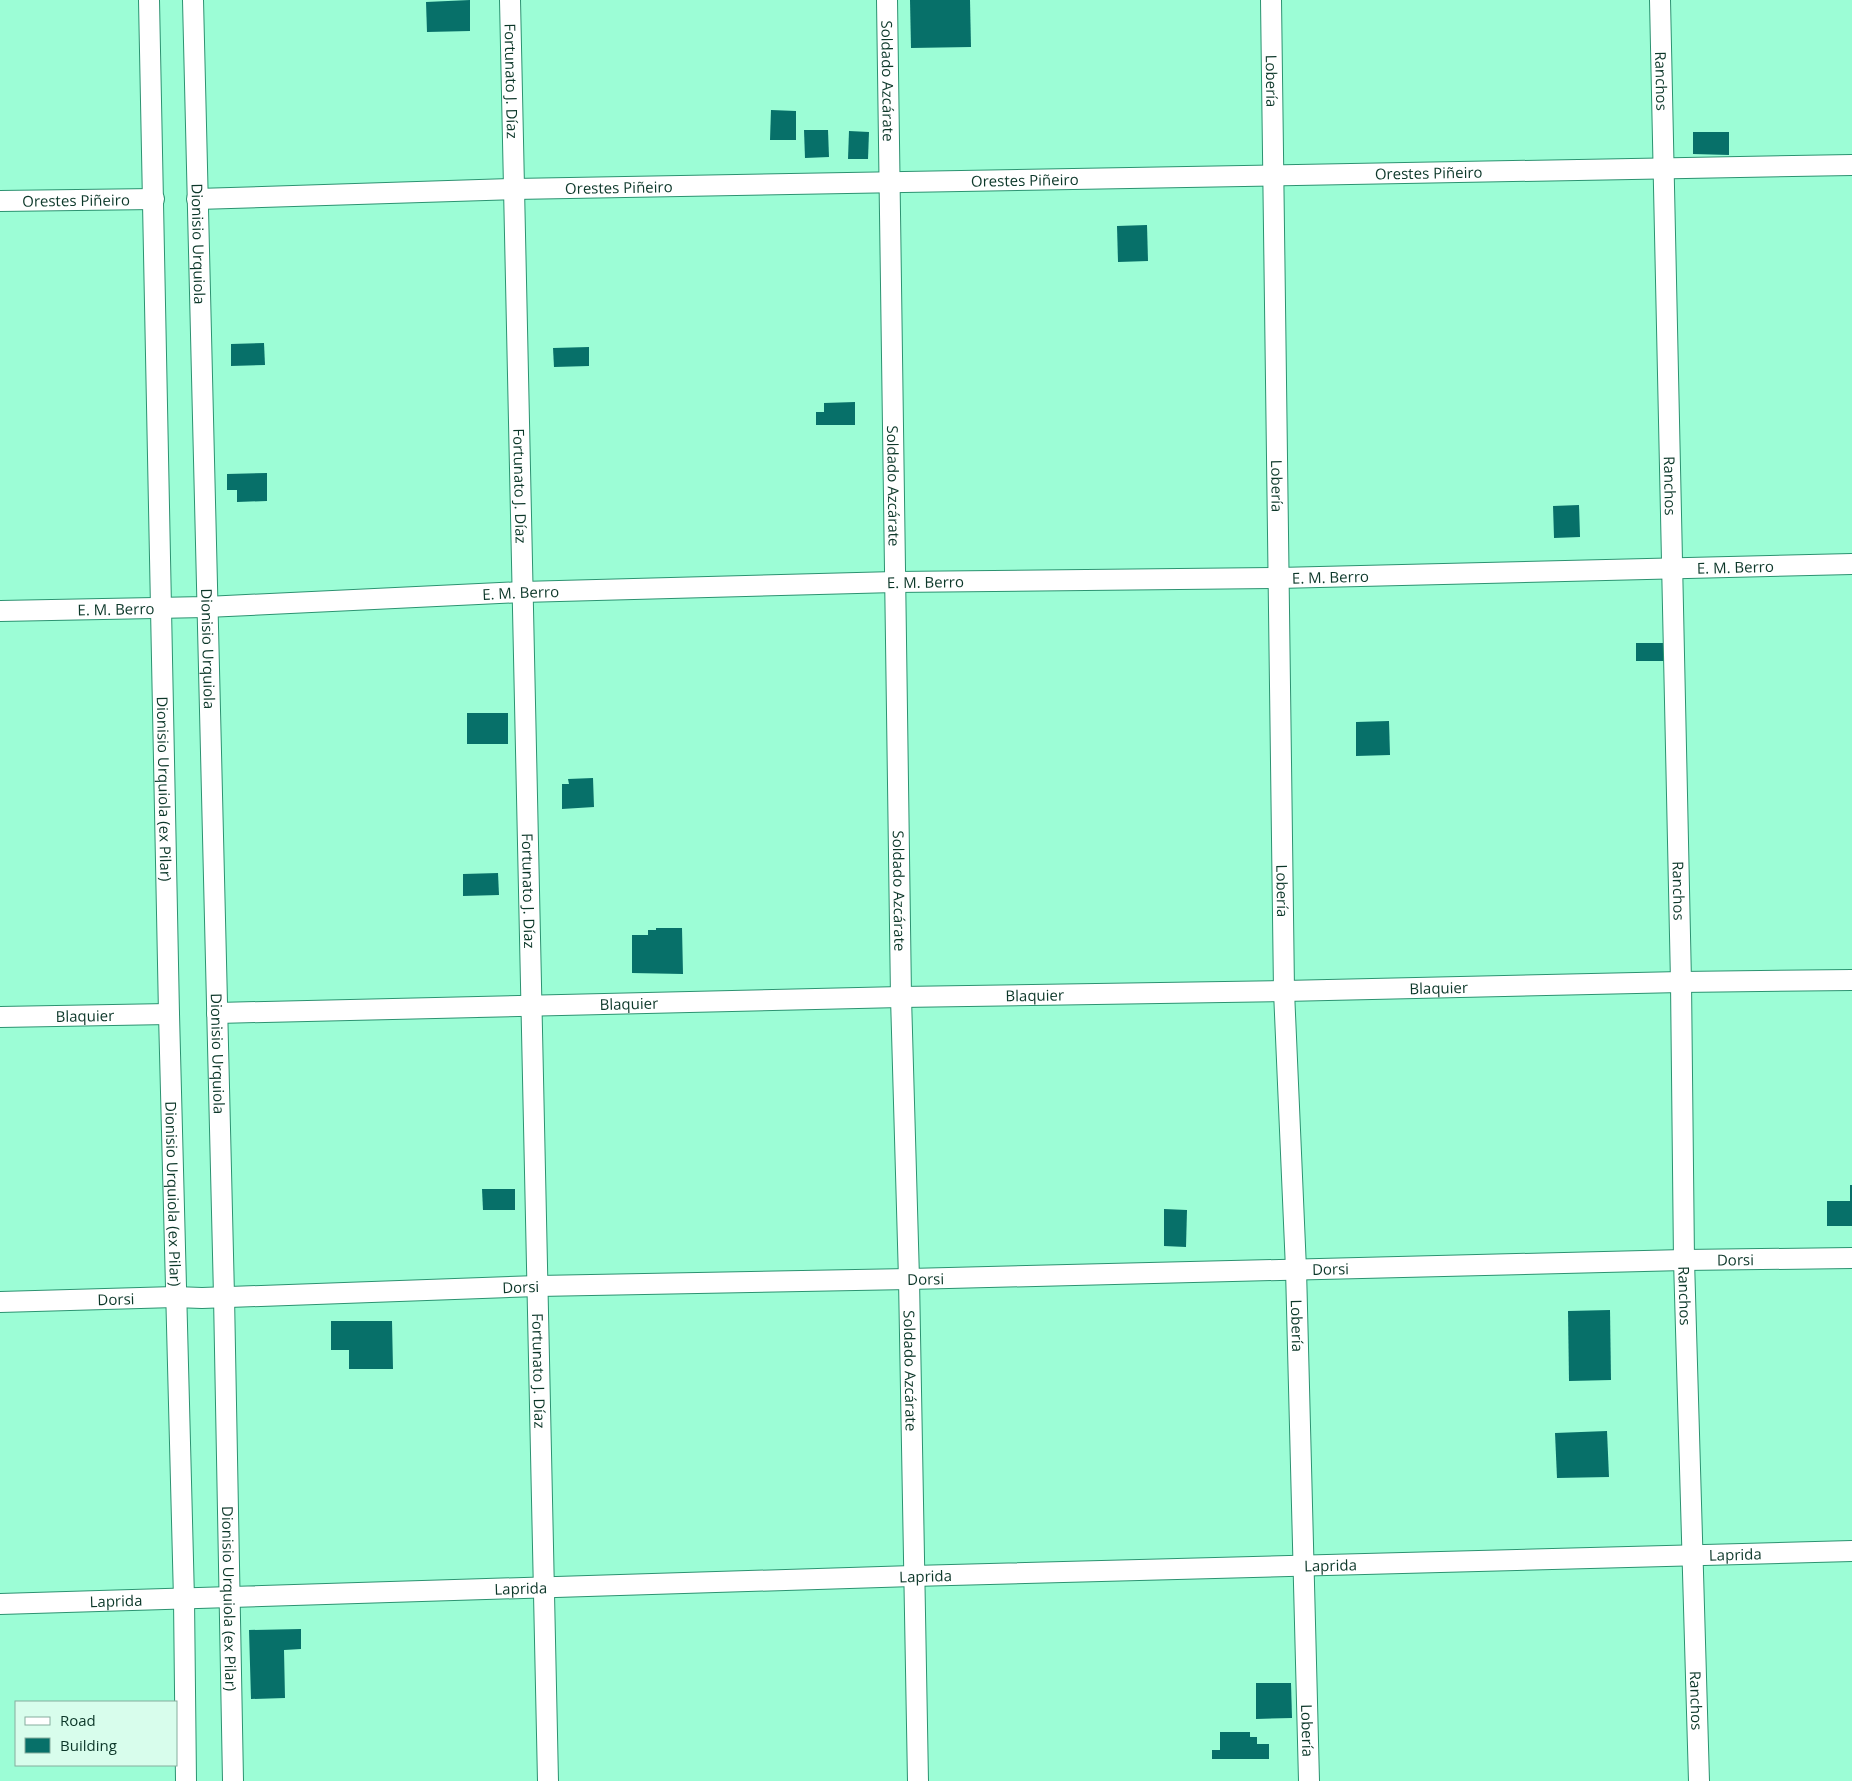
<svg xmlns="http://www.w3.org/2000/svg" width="1852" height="1781" font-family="'Open Sans',sans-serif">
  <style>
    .building { fill: #077069 }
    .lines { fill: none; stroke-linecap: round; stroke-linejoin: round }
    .minor-casing { stroke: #2c9371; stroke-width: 22 }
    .minor { stroke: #fff; stroke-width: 20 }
    .labels { text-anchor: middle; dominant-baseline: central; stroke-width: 5; stroke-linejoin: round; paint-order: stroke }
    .street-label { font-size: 15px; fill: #0c3729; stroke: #d8fdec }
  </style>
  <rect width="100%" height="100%" fill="#9cfdd6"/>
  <g class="building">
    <path d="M470 0V31L427 32 426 2Z"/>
    <path d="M910 0H970L971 47 911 48Z"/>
    <path d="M771 110 796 111V140H770Z"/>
    <path d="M804 130H828L829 157 805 158Z"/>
    <path d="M849 131 869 132 868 159H848Z"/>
    <path d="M1693 132H1729V155L1693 154Z"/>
    <path d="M1147 225 1148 261 1118 262 1117 226Z"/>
    <path d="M264 343 265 365 231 366V344Z"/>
    <path d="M589 347V366L554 367 553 348Z"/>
    <path d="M855 402V425H816V412H824V403Z"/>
    <path d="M267 473V501L237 502V490H227V474Z"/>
    <path d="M1579 505 1580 537 1554 538 1553 506Z"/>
    <rect x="1636" y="643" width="31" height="18"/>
    <rect x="467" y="713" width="41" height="31"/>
    <path d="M1389 721 1390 755 1356 756V722Z"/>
    <path d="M593 778 594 807 562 809V784H569L568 779Z"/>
    <path d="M498 873 499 895 463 896V874Z"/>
    <path d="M656 928H682L683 974 632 973V935H648V930H656Z"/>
    <path d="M1850 1185H1852V1226H1827V1201H1850Z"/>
    <path d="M482 1189H515V1210H483Z"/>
    <path d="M1164 1209 1187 1210 1186 1247 1164 1246Z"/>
    <path d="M1610 1310 1611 1380 1569 1381 1568 1311Z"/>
    <path d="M331 1321H392L393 1369H349V1350H331Z"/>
    <path d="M1607 1431 1609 1477 1557 1478 1555 1433Z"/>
    <path d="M301 1629V1649L284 1650 285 1698 251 1699 249 1630Z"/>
    <path d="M1256 1683H1291L1292 1718 1256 1719Z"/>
    <path d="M1220 1732H1250V1737H1257V1744H1269V1759H1212V1750H1220Z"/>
  </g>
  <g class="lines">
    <g class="minor-casing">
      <g id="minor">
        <path id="s1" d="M149 0 169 1014 184 1599 186 1781"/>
        <path id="s2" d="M193 0 224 1296 233 1781"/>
        <path id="s3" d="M510 0 548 1781"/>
        <path id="s4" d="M887 0 901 997 909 1279 918 1781"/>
        <path id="s5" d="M1271 0 1284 991 1296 1269 1309 1781"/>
        <path id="s6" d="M1660 0 1681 982 1684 1260 1699 1781"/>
        <path id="s7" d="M197 199 514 189 1852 165"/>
        <path id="s8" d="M0 201 154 199"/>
        <path id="s9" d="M0 611 206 607 522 592 895 582 1278 578 1852 564"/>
        <path id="s10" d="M217 1013 901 997 1284 991 1681 982 1852 980"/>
        <path id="s11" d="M0 1017 169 1014"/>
        <path id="s12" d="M0 1302 175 1297 202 1298 538 1286 909 1279 1684 1260 1852 1258"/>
        <path id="s13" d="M0 1604 913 1576 1852 1551"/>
      </g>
    </g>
    <use href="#minor" class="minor"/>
  </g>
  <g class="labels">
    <g class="street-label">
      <text stroke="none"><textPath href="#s3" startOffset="81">Fortunato J. Díaz</textPath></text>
      <text stroke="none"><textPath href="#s4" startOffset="81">Soldado Azcárate</textPath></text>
      <text stroke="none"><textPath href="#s5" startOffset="81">Lobería</textPath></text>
      <text stroke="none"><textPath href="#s6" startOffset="81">Ranchos</textPath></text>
      <text stroke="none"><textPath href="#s7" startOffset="1232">Orestes Piñeiro</textPath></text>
      <text stroke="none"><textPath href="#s7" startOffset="828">Orestes Piñeiro</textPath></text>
      <text stroke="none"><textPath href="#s7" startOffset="422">Orestes Piñeiro</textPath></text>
      <text stroke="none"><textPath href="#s8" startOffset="76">Orestes Piñeiro</textPath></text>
      <text stroke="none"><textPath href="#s2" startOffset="244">Dionisio Urquiola</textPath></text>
      <text stroke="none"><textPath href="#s3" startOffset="486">Fortunato J. Díaz</textPath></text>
      <text stroke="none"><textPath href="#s4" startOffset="486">Soldado Azcárate</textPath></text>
      <text stroke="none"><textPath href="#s5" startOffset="486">Lobería</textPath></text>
      <text stroke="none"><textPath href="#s6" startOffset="486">Ranchos</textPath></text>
      <text stroke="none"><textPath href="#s9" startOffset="1736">E. M. Berro</textPath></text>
      <text stroke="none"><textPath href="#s9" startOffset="1331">E. M. Berro</textPath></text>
      <text stroke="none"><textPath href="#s9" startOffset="926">E. M. Berro</textPath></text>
      <text stroke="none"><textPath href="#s9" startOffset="521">E. M. Berro</textPath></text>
      <text stroke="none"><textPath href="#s9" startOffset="116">E. M. Berro</textPath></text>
      <text stroke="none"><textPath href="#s2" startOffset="649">Dionisio Urquiola</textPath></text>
      <text stroke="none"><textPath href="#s1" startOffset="789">Dionisio Urquiola (ex Pilar)</textPath></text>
      <text stroke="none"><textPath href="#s3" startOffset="891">Fortunato J. Díaz</textPath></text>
      <text stroke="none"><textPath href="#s4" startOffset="891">Soldado Azcárate</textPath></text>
      <text stroke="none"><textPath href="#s5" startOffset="891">Lobería</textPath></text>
      <text stroke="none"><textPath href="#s6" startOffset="891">Ranchos</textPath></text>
      <text stroke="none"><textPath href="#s10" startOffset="1222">Blaquier</textPath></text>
      <text stroke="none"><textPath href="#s10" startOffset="818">Blaquier</textPath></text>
      <text stroke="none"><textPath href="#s10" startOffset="412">Blaquier</textPath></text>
      <text stroke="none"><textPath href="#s11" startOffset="85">Blaquier</textPath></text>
      <text stroke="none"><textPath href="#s2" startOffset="1054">Dionisio Urquiola</textPath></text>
      <text stroke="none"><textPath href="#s1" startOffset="1194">Dionisio Urquiola (ex Pilar)</textPath></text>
      <text stroke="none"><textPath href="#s12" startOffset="1736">Dorsi</textPath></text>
      <text stroke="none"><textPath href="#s12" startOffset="1331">Dorsi</textPath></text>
      <text stroke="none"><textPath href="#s12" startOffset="926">Dorsi</textPath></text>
      <text stroke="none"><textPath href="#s12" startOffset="521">Dorsi</textPath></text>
      <text stroke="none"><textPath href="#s6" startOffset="1296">Ranchos</textPath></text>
      <text stroke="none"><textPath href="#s12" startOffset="116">Dorsi</textPath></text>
      <text stroke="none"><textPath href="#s5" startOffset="1326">Lobería</textPath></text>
      <text stroke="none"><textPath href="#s3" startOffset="1371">Fortunato J. Díaz</textPath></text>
      <text stroke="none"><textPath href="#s4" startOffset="1371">Soldado Azcárate</textPath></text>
      <text stroke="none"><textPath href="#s13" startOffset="1736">Laprida</textPath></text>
      <text stroke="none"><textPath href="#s13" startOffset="1331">Laprida</textPath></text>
      <text stroke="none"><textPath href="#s13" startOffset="926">Laprida</textPath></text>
      <text stroke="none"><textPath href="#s13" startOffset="521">Laprida</textPath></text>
      <text stroke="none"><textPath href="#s2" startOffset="1599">Dionisio Urquiola (ex Pilar)</textPath></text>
      <text stroke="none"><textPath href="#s13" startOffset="116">Laprida</textPath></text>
      <text stroke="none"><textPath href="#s6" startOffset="1701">Ranchos</textPath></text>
      <text stroke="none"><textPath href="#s5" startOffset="1731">Lobería</textPath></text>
    </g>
  </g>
  <rect x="15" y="1701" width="162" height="65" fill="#d8fdec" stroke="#86ae9e"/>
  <rect x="25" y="1717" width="25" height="8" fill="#ffffff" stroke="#86ae9e"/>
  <text x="60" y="1726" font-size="15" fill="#0c3729">Road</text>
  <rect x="25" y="1738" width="25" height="15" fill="#077069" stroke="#86ae9e"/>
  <text x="60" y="1751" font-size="15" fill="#0c3729">Building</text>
</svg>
